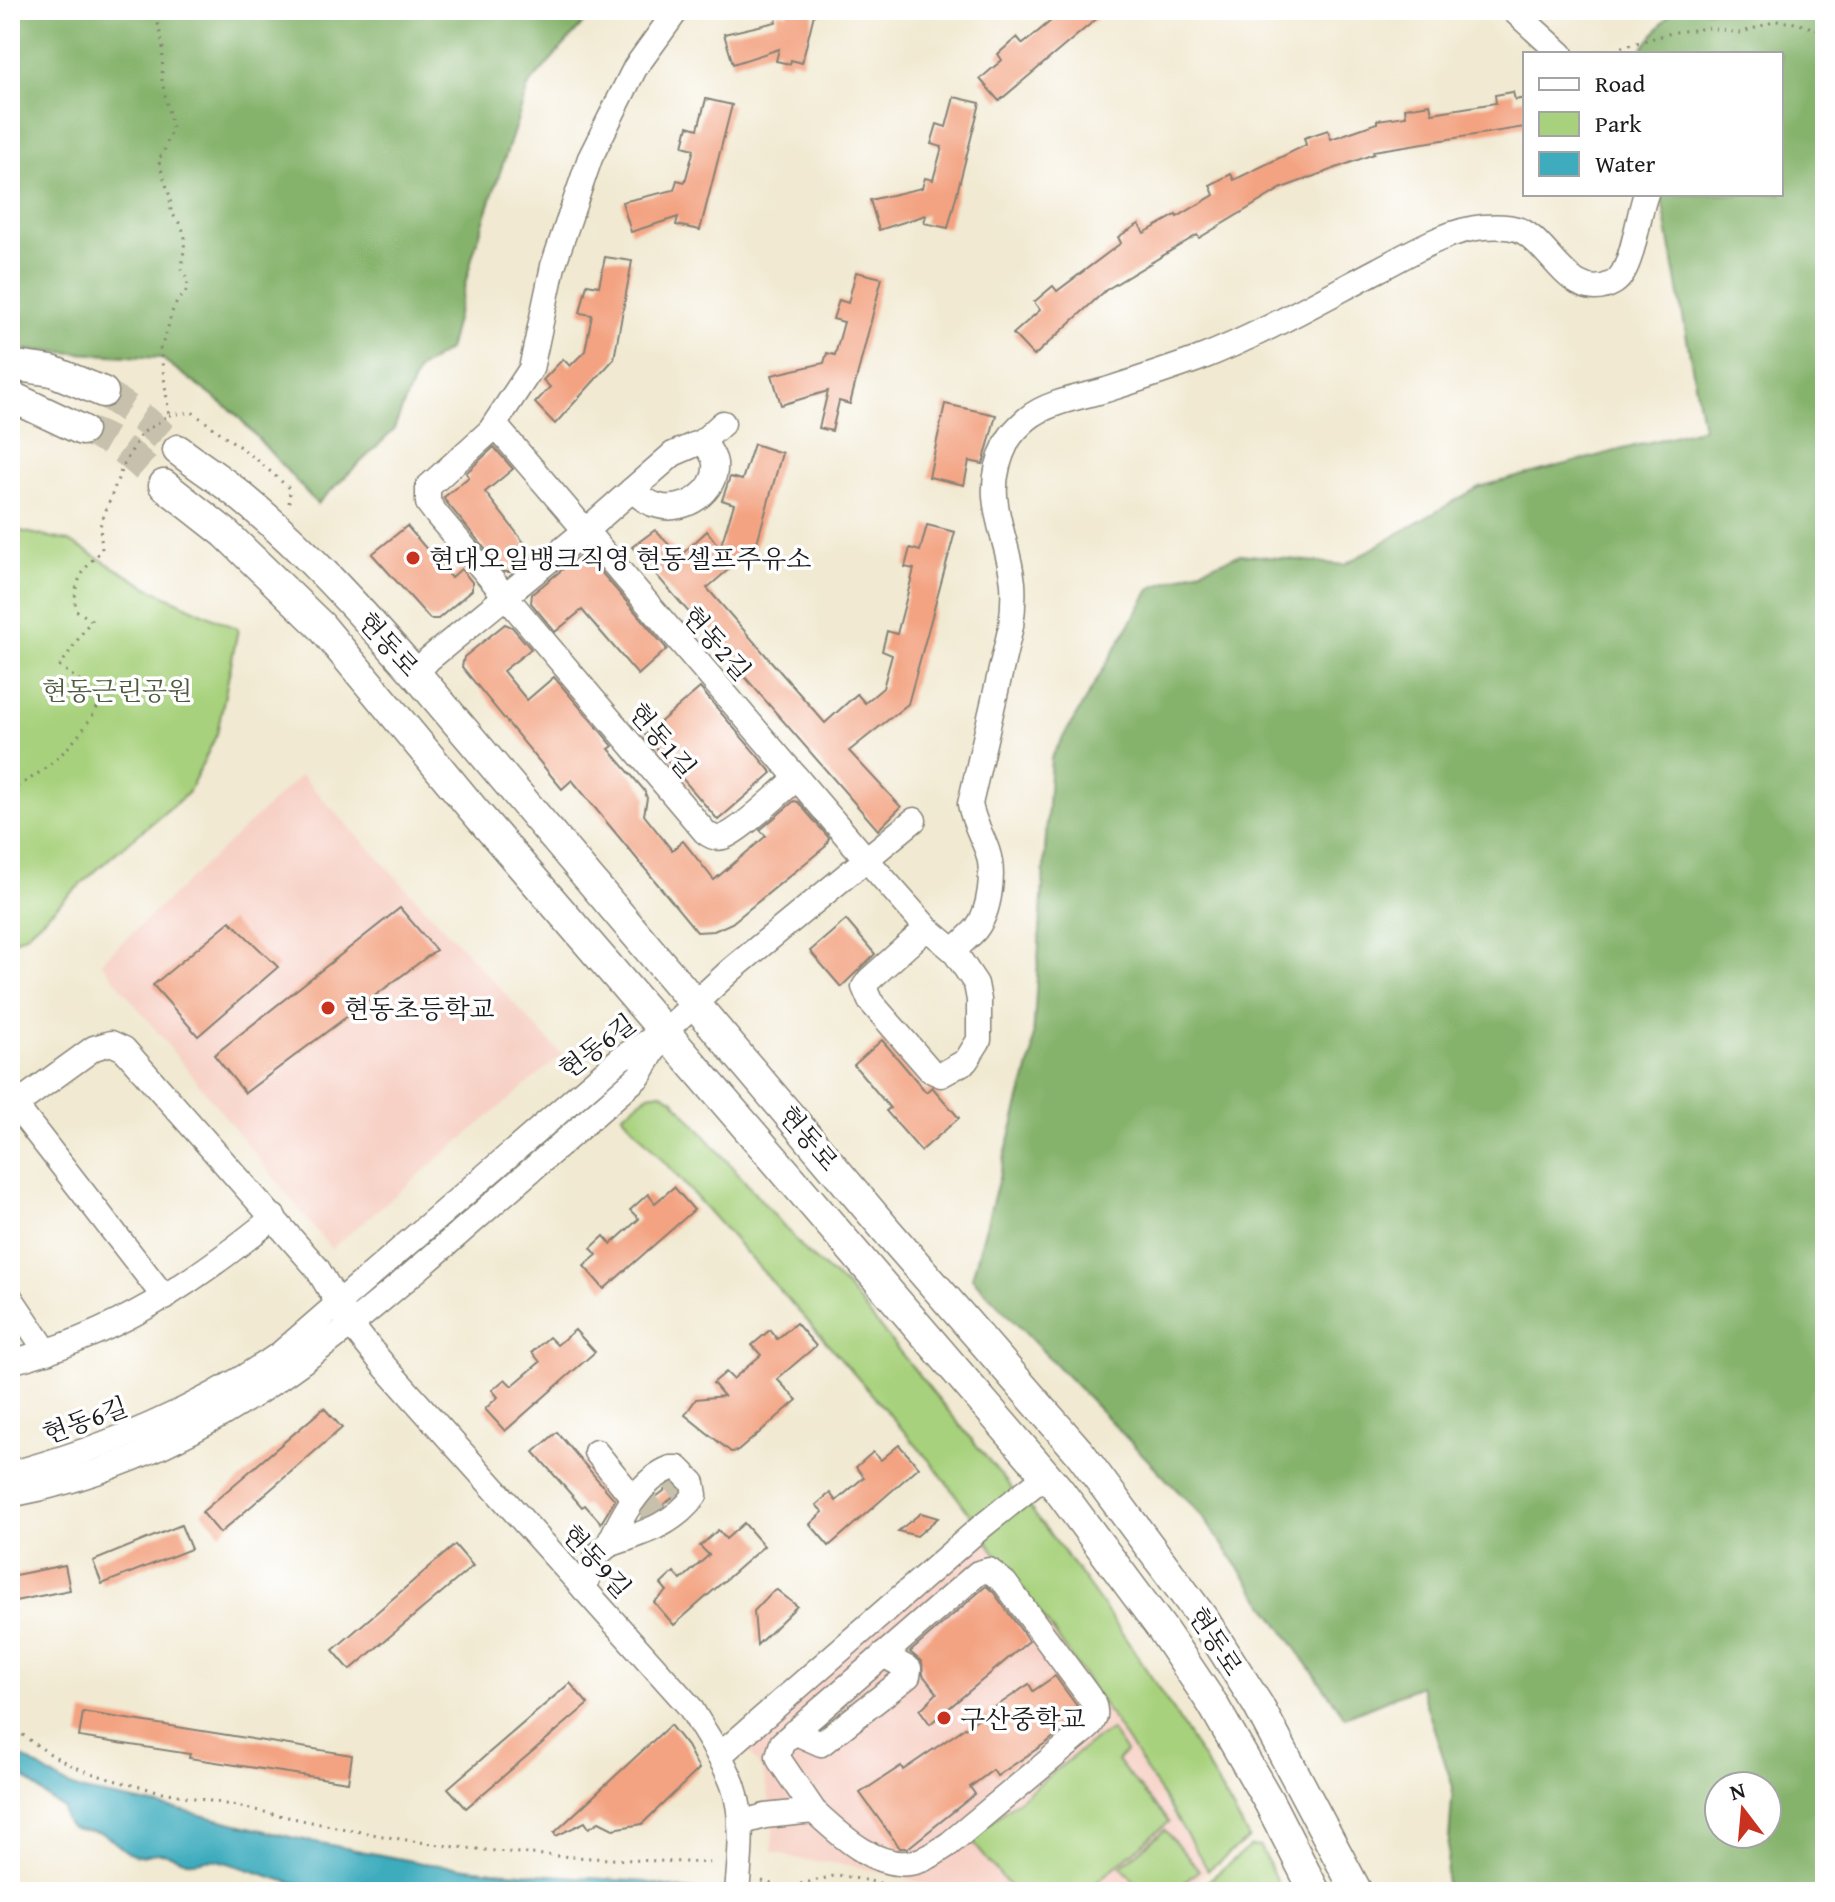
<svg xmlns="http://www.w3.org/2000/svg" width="1835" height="1902" font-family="'Gentium Book Plus','Noto Serif KR',serif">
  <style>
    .built { fill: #f7d1c6 }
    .green { fill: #a7d17c; stroke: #62764c; stroke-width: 2 }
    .forest { fill: #85b36c; stroke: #506844; stroke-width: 2; fill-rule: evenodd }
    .water { fill: #3eacbd; stroke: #2d646c; stroke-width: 2 }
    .building { fill: #f3a381 }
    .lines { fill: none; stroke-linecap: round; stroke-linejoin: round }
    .minor-tunnel { stroke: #c6c0ad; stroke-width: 24; stroke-dasharray: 24 12; stroke-linecap: butt }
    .major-tunnel { stroke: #c6c0ad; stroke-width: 30; stroke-dasharray: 30 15; stroke-linecap: butt }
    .minor-casing { stroke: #868276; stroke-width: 27 }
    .major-casing { stroke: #868276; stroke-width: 33 }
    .path { stroke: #868276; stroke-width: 3; stroke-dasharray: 2 6; stroke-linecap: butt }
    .minor { stroke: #fff; stroke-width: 24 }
    .major { stroke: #fff; stroke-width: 30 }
    .poi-dot { fill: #c8321e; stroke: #fff; stroke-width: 3 }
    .labels { text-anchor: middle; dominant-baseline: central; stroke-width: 7; stroke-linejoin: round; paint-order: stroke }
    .poi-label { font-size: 26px; fill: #1c1c1c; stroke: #fff; text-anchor: start }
    .street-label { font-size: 26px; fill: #1c1c1c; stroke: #fff }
    .park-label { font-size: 26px; fill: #4d5b3e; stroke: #fff }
  </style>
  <rect width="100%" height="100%" fill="#fff"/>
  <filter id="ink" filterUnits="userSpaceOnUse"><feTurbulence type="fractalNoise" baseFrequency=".0125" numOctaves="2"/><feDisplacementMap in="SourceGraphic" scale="16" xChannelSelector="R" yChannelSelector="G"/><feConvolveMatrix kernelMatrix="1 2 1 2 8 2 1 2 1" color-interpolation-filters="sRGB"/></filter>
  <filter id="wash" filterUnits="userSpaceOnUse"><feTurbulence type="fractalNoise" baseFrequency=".006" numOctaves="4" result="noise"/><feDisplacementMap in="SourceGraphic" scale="32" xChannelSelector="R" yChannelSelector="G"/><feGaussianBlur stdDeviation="1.8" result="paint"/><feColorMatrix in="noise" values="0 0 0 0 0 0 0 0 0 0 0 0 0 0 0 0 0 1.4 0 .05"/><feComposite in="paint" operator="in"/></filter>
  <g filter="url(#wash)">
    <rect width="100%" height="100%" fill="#f1e9d1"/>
    <g class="built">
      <path d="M301 775 562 1055 331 1249 101 962Z"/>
      <path d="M983 1536 1050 1626 1095 1691 1207 1871 1182 1892H960L855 1866 798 1859 772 1851 773 1823 763 1772 744 1745Z"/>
    </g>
    <g class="green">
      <path d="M10 529 69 541 151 589 238 629 217 734 188 793 112 856 25 935 10 943Z"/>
      <path d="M660 1092 673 1099 809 1255 846 1286 1014 1491 974 1520 935 1467 830 1346 622 1115 649 1094Z"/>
      <path d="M1025 1502C1109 1607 1183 1721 1249 1838L1208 1870C1138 1754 1065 1643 983 1536Z"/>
      <path d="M1111 1730 1126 1752 1117 1761 1169 1822 1085 1892H1014L970 1839 1095 1739Z"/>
      <path d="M1165 1830 1199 1870 1173 1892H1143L1121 1866Z"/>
      <path d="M1250 1846 1260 1847 1282 1892H1195Z"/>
    </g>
    <g class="forest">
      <path d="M10 10H595L529 85 473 254 448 350 418 370 393 431 317 504 235 413 161 358 10 349Z"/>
      <path d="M1673 10H1825V1892H1445L1453 1787 1420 1686 1345 1717 1202 1516 972 1278 1032 1055 1051 758 1151 588 1241 554 1344 565 1479 487 1703 428 1661 194H1781V54H1638ZM1719 1786H1767V1834H1719Z"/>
    </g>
    <path class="water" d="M10 1749 63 1783 83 1791 176 1809 295 1838 422 1863 494 1871 645 1882 687 1890 788 1892H330C291 1886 255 1870 217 1860 209 1858 201 1862 193 1862 181 1861 169 1852 157 1853 148 1854 143 1858 133 1855 122 1851 114 1839 103 1834 83 1826 65 1838 63 1808L49 1799 10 1764Z"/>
    <g id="blocks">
      <g class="building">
        <path d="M788 10H815L802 63 791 60 790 64 776 61 779 49 733 64 724 34 776 22 778 12 787 14Z"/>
        <path d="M1064 10H1107L999 101 980 79 1002 60 998 54 1017 37 1023 44Z"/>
        <path d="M1513 92 1515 100 1525 98V127L1373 151 1374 154 1282 188 1199 238 1197 235 1106 290 1034 356 1013 334 1040 310 1034 302 1053 286 1057 291 1121 243 1118 237 1139 224 1144 233 1176 215 1177 217 1214 195 1210 185 1231 174 1234 180 1306 145 1304 138 1328 130 1331 139 1377 123V120L1406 116 1405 108 1430 104 1432 113 1496 103 1495 95Z"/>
        <path d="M954 97 980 103 948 228 924 223 926 215 879 230 870 200 922 188 925 178 933 180 942 147 931 144 937 124 946 127Z"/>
        <path d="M706 99 732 105 700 230 676 225 678 217 631 232 622 202 674 190 677 180 685 182 694 149 683 146 688 126 698 129Z"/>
        <path d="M605 257 632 261 614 359 555 424 535 403 550 387 543 380 563 359 570 366 585 351 592 315 580 313 587 284 599 286Z"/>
        <path d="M856 272 882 278 850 404 839 401 832 431 819 428 828 391 781 405 772 375 824 363 827 353 835 355 844 322 833 319 839 300 848 303Z"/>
        <path d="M945 404 996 415 983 464 969 461 964 485 929 477Z"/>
        <path d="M754 444 782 453 756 546 707 588 825 723 857 694 865 703 883 688 892 655 882 651 887 631 897 634 914 569 905 567 910 548 920 551 927 525 955 532 908 704 849 751 901 807 878 830 632 547 655 530 680 556 707 531 720 548 734 504 722 500 730 477 742 480Z"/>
        <path d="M494 447 513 469 485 492 533 554 511 572H504L443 498 469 477 466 473Z"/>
        <path d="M407 526 451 578 461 569 472 582V590L438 619H430L372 554Z"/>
        <path d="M584 552 667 649 638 675 582 610 555 632 531 603 532 594Z"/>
        <path d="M505 624 512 627 531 649 503 671 527 700 554 677 613 746 609 749 644 790 647 798 644 815 672 850 683 841 714 880 766 836 760 830 794 801 798 802 829 838 825 847 732 923 714 931 697 932 572 780 562 789 462 667 464 657Z"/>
        <path d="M700 688 772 773 718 820 645 735Z"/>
        <path d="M400 908 436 950 245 1093 214 1055Z"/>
        <path d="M846 920 875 954 841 987 810 951Z"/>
        <path d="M230 921 278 967 198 1036 153 985Z"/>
        <path d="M882 1040 926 1092 932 1087 959 1118 921 1151 886 1111 890 1108 854 1065Z"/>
        <path d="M674 1187 694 1210 604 1289 584 1266 597 1255 591 1248 604 1236 611 1244 639 1219 630 1210 648 1194 655 1203Z"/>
        <path d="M796 1323 816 1346 777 1379 797 1400 738 1451 731 1452 685 1415 696 1399 724 1396 713 1383 726 1372 733 1379 761 1355 752 1345 770 1330 777 1339Z"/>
        <path d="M575 1330 595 1352 505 1431 485 1409 498 1397 492 1390 505 1379 512 1386 540 1362 532 1352 549 1337 557 1345Z"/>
        <path d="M324 1408 342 1428 220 1533 202 1512Z"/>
        <path d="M557 1432 615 1500 601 1523 585 1505 582 1507 534 1452Z"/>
        <path d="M899 1445 919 1467 829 1546 810 1524 823 1512 816 1505 830 1493 836 1501 864 1477 856 1467 873 1452 881 1460Z"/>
        <path d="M673 1484 679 1490 676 1495 659 1508 642 1517 652 1500Z"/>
        <path d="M921 1513 938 1518 917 1536 898 1531Z"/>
        <path d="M744 1523 764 1546 674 1625 654 1602 667 1591 661 1584 674 1572 681 1580 709 1555 700 1546 718 1530 726 1539Z"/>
        <path d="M181 1525 191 1549 102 1584 93 1561Z"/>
        <path d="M455 1545 473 1566 350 1670 333 1650Z"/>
        <path d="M65 1565 70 1590 10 1602V1576Z"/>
        <path d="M986 1586 994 1593 1029 1641 930 1724 920 1710 937 1693 923 1675 922 1662 910 1652Z"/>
        <path d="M777 1590 797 1606 757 1645 754 1611 772 1592Z"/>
        <path d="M1055 1676 1079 1709 1077 1717 1050 1740 997 1776 993 1770 970 1787 975 1794 908 1848H900L860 1793 901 1766 903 1770 1029 1684 1033 1691Z"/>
        <path d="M570 1683 588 1704 466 1808 448 1788Z"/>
        <path d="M83 1712 352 1755 348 1782 189 1758 190 1754 79 1737Z"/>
        <path d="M670 1725 687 1746 699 1769 642 1824 613 1829 599 1822 589 1828 585 1822 556 1836 554 1833Z"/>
      </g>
    </g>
  </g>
  <g filter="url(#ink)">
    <use href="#blocks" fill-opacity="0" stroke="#868276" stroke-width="2"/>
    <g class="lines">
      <path class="minor-tunnel" d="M641 1516 681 1482"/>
      <g class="major-tunnel">
        <path d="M103 392 146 421 178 450"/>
        <path d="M82 430C116 438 138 462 164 485"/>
      </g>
      <g class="minor-casing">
        <g id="minor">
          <path d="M677 10 635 68 590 158 553 266 531 369 490 431 428 487V503L437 515 705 832C711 837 716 839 723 837 741 831 780 792 797 778"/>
          <path d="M1513 10 1561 54"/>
          <path d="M495 425 867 860 927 928 954 951 976 984 979 1000V1040L966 1061 941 1075 930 1070 870 1001 864 987 869 980 927 928"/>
          <path d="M632 490C641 497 648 504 659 506 684 513 718 492 715 463 714 455 707 447 703 441"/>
          <path d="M416 674 429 659 585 531 673 454 703 441 723 423"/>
          <path d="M954 951C961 943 969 937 976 929 990 911 995 872 987 850 981 834 973 821 970 804L1011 626C1013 612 1014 598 1013 583 1007 529 979 498 1007 442 1011 434 1020 425 1027 419 1047 402 1081 397 1106 390 1137 380 1168 370 1198 359 1260 335 1319 301 1378 270 1411 253 1447 230 1484 227 1496 226 1509 226 1520 230 1550 243 1572 306 1613 283 1633 273 1637 216 1646 194"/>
          <path d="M15 1105 165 1298"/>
          <path d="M10 1109 94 1048 111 1043 124 1049 317 1268 351 1325 386 1368 690 1707C705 1733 723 1758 733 1785 745 1818 740 1858 737 1892"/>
          <path d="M10 1297 47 1352"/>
          <path d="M10 1362C114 1336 192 1284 274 1217"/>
          <path d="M596 1452 634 1499"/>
          <path d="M671 1468H678L693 1483 695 1495C674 1525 641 1534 608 1545 622 1517 639 1480 671 1468Z"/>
          <path d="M10 1474C107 1447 197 1411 281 1353L621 1058 665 1031 731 970 914 820"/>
          <path d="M10 1495C193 1460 320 1355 456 1236 517 1182 578 1129 639 1076L664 1033"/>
          <path d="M584 1589 597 1555 619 1536"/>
          <path d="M794 1732 821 1744 908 1676 909 1669 883 1655"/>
          <path d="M719 1756 980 1528 1046 1475"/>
          <path d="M740 1823 765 1816 814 1811C839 1834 877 1871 915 1862 928 1859 938 1851 949 1844L1088 1728C1096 1719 1097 1713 1093 1702L1005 1583 989 1570 978 1573 782 1743 778 1756 780 1761 814 1811"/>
        </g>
      </g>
      <g class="major-casing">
        <g id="major">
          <path d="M10 365 52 371 103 392"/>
          <path d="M10 396 82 430"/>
          <path d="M178 450C196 464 215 476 233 490 301 544 359 610 416 674L887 1231 1080 1453 1204 1620 1258 1705 1357 1892"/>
          <path d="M164 485 225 533 321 626 472 808 1058 1489 1162 1629 1212 1703 1269 1802 1315 1892"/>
        </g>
      </g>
      <g class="path">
        <path d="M1617 54 1622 47 1675 32 1710 28 1740 33 1776 21 1796 23 1825 32"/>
        <path d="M169 415 192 412 255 458 290 489 289 505"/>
        <path d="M10 790C52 769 80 740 102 699L60 666 91 620 76 610C72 583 83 569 102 550L100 526 122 468 141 434 169 415 160 347C174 325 163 315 187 290L188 280 182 270 185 238 182 227 171 212 170 197 158 159 163 154 172 128 162 81 163 47 155 10"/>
        <path d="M10 1725C29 1740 49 1755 71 1765 120 1787 188 1796 241 1807 302 1820 364 1834 426 1843 521 1856 620 1860 716 1863"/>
        <path d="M762 1881 784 1888 838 1875 880 1883"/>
        <path d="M888 1884 919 1892"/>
      </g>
      <use href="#minor" class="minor"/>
      <use href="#major" class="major"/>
    </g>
  </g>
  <g class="poi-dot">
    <circle cx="413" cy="558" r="8"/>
    <circle cx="328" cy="1008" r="8"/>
    <circle cx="944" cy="1718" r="8"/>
  </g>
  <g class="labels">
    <g class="poi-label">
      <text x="429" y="558">현대오일뱅크직영 현동셀프주유소</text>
      <text x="344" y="1008">현동초등학교</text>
      <text x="960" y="1718">구산중학교</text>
    </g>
    <g class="street-label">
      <text transform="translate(717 643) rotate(49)">현동2길</text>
      <text transform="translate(389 644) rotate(48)">현동로</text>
      <text transform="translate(663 740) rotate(50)">현동1길</text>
      <text transform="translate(597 1046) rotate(-37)">현동6길</text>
      <text transform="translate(809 1138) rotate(50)">현동로</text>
      <text transform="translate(85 1420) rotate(-20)">현동6길</text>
      <text transform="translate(597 1561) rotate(48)">현동9길</text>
      <text transform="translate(1216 1641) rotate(57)">현동로</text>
    </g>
    <g class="park-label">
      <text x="117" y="690">현동근린공원</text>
    </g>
  </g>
  <rect width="1835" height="1902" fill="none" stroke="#fff" stroke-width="40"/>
  <rect x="1523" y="52" width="260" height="144" fill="#ffffff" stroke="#a4a4a4" stroke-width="2"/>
  <rect x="1539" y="78" width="40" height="12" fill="#ffffff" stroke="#a4a4a4" stroke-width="2"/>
  <text x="1595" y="92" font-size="24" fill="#1c1c1c">Road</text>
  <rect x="1539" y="112" width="40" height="24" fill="#a7d17c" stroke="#a4a4a4" stroke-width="2"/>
  <text x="1595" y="132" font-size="24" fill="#1c1c1c">Park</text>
  <rect x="1539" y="152" width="40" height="24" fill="#3eacbd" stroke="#a4a4a4" stroke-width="2"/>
  <text x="1595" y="172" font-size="24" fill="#1c1c1c">Water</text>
  <g transform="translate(1743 1810) rotate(344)"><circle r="38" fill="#ffffff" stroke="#a4a4a4" stroke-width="2"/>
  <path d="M0-6L14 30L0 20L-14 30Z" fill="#c8321e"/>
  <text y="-12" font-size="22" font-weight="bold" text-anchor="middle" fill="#1c1c1c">N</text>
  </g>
</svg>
